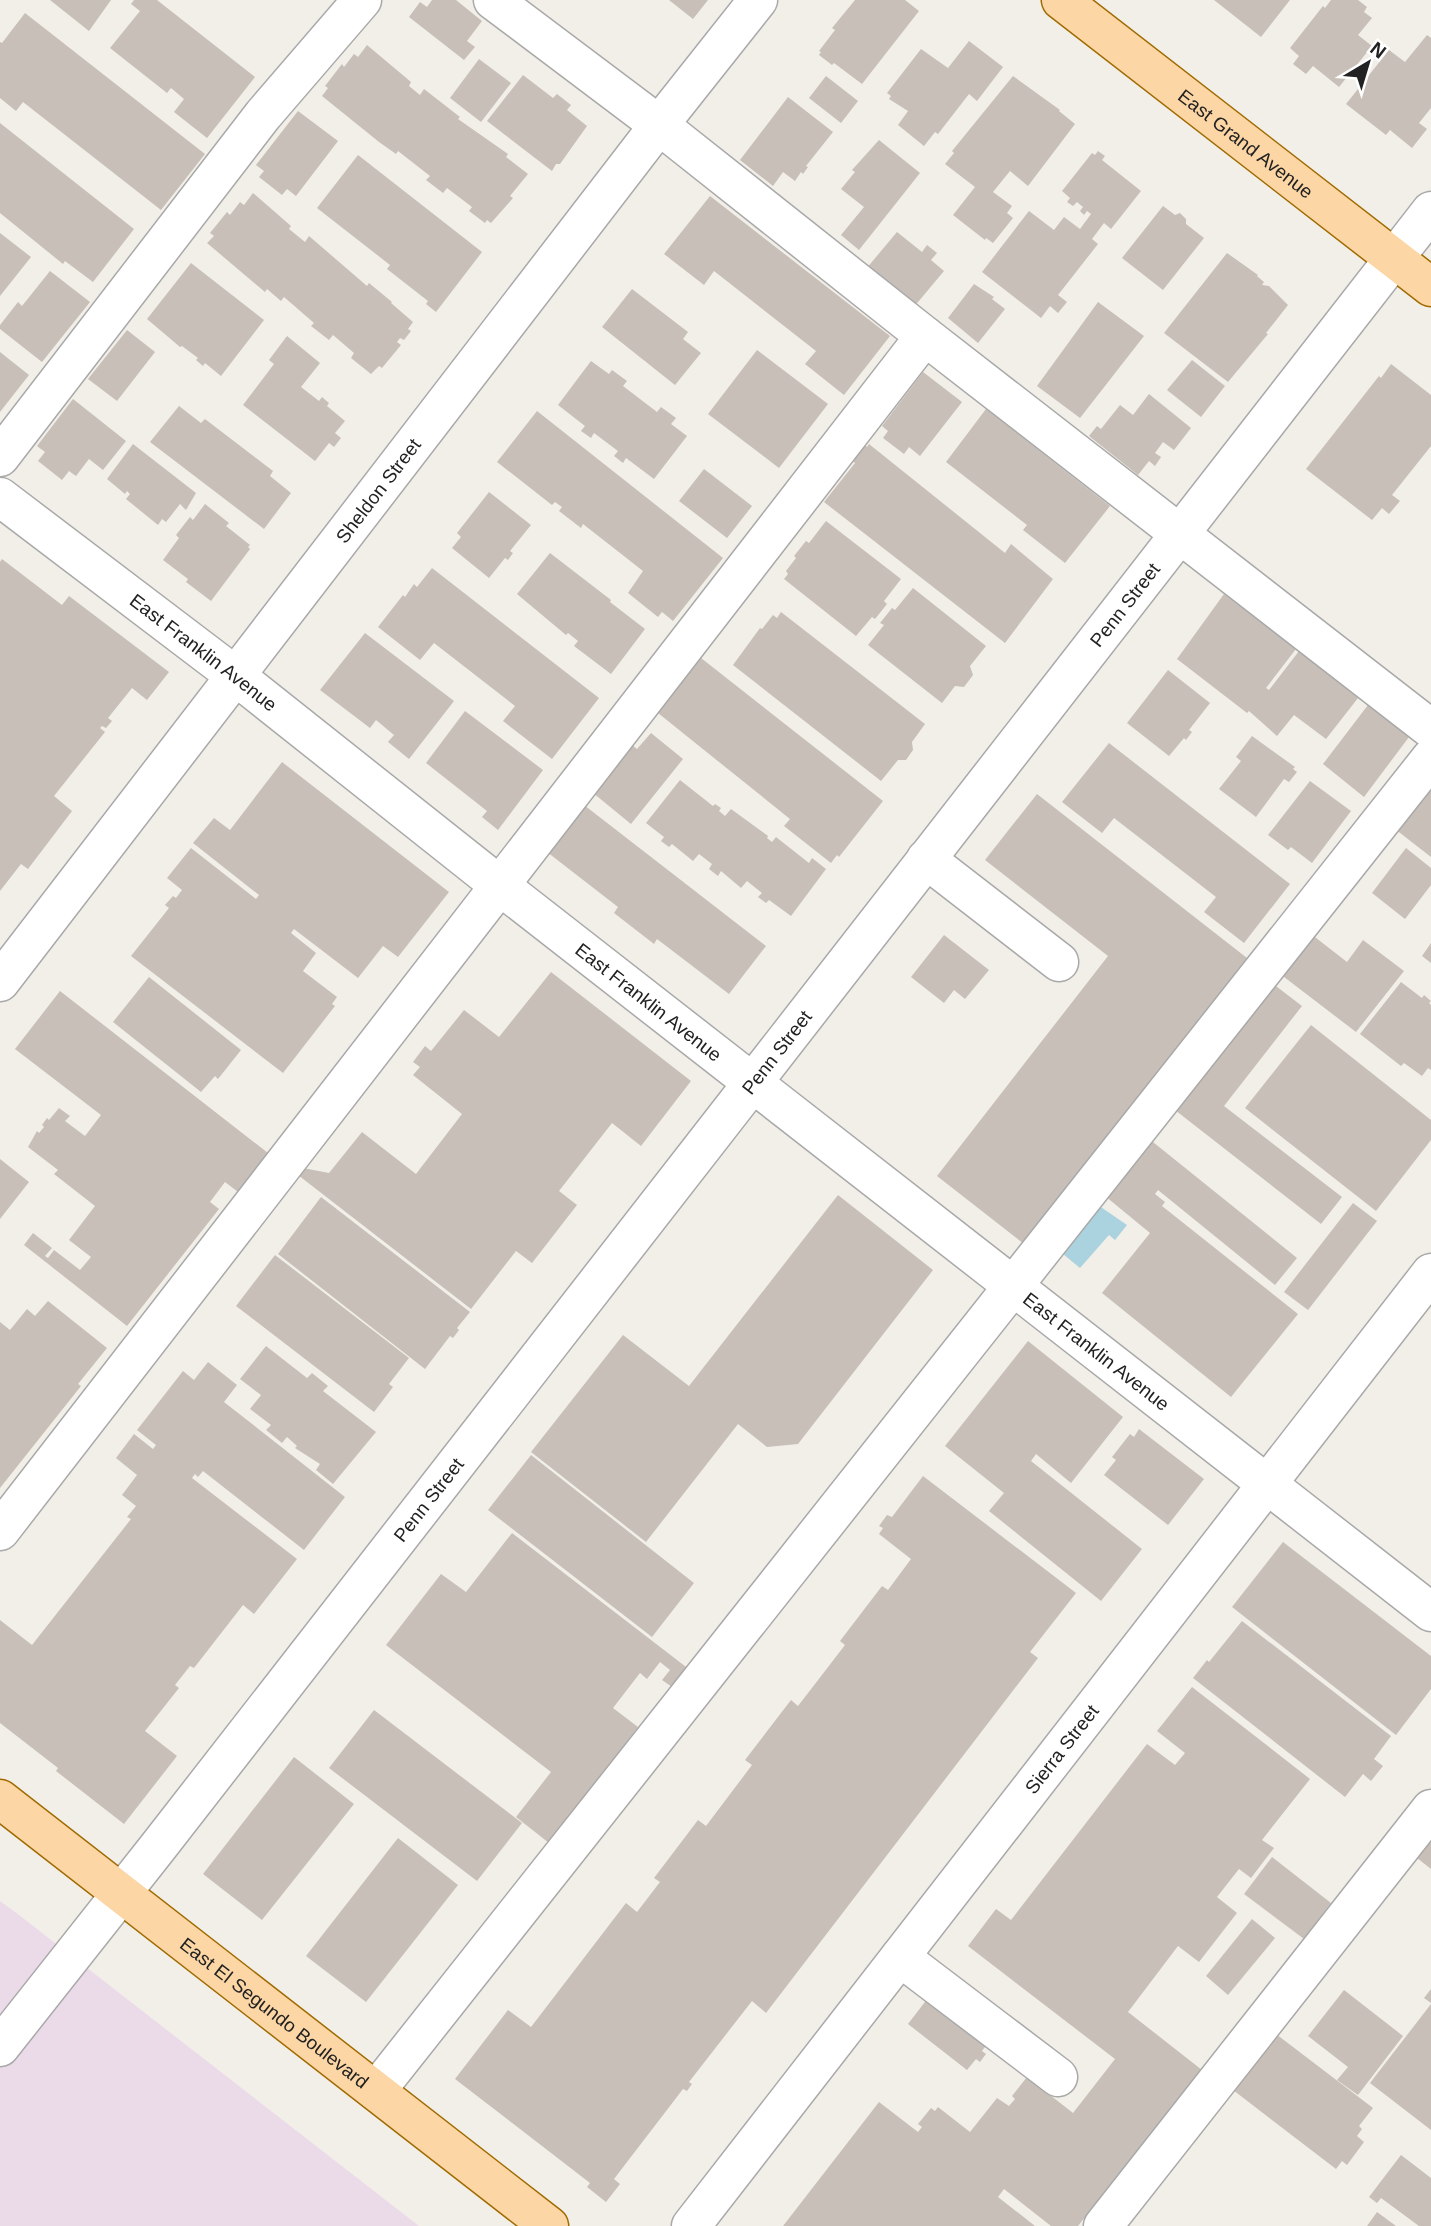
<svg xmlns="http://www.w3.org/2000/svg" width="1431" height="2226" font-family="Arial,sans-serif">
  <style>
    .industrial { fill: #ebdbe8 }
    .water { fill: #aad3df }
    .building { fill: #c7bfb8 }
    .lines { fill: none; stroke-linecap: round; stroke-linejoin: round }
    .minor-casing { stroke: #a9a9a9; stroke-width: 41 }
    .major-casing { stroke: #a06b00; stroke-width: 41 }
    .minor { stroke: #fff; stroke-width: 38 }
    .major { stroke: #fcd6a4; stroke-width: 38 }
    .labels { text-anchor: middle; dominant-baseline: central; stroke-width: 6; stroke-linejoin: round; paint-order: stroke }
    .street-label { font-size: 19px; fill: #222; stroke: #fff }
  </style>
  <rect width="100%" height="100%" fill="#f2efe9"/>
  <path class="industrial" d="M0 1901 19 1915 419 2226H0Z"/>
  <path class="water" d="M1095 1203 1127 1225 1115 1240 1109 1235 1080 1268 1057 1249Z"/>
  <g class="building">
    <path d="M50 0H111L89 31Z"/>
    <path d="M134 0H157L255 77 207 138 174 112 184 99 171 88 167 93 110 48 140 11 131 4Z"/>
    <path d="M432 0H456L482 21 467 41 475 47 464 60 409 17 420 2 427 7Z"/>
    <path d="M669 0H708L693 19Z"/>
    <path d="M855 0H905L919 11 862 84 834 63 832 65 819 55 821 52 819 51 835 30 832 28Z"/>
    <path d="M1214 0H1290L1261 37Z"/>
    <path d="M1331 0H1358L1367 7 1364 12 1372 18 1358 35 1372 46 1339 87 1313 66 1306 74 1293 64 1299 56 1290 48 1323 6 1325 8Z"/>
    <path d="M25 13 205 154 161 210 23 102 16 111 0 98V42L2 43Z"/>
    <path d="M1427 35 1431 38V108L1419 123 1427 129 1412 148 1390 130 1386 135 1346 104 1389 50 1405 62Z"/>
    <path d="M969 41 1003 67 977 101 969 94 938 134 935 132 924 146 898 125 908 111 889 99 891 96 887 93 921 49 948 68Z"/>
    <path d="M367 45 411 82 409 86 420 95 424 89 460 117 458 119 508 154 506 157 528 174 510 196 513 198 491 223 487 220 485 223 469 211 472 207 447 188 443 193 426 180 430 176 398 151 396 154 379 142 322 96 328 88 325 86 342 64 344 67 354 54 358 57Z"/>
    <path d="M479 59 511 83 481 122 450 98Z"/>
    <path d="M523 75 553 98 557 94 571 105 567 110 587 126 560 164H556L552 171 487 121Z"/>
    <path d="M826 76 858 101 841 123 809 98Z"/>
    <path d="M1013 76 1060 110 1059 111 1075 124 1028 186 1010 171 993 192 1012 206 1007 213 1013 218 993 243 986 238 985 240 953 215 975 187 945 164 954 153 952 151Z"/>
    <path d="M788 97 833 132 806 166 808 167 803 174 801 172 795 181 783 172 773 186 740 160Z"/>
    <path d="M298 111 338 141 296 196 287 189 282 195 259 177 264 171 256 165Z"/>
    <path d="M0 123 134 229 93 282 65 261 63 264 0 213Z"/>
    <path d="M879 140 920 173 859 250 841 235 864 207 841 189 855 172 852 170Z"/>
    <path d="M1098 151 1105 156 1102 160 1141 191 1111 229 1104 223 1092 239 1098 244 1058 295 1067 302 1058 313 1050 306 1041 318 982 272 1029 211 1054 230 1064 217 1080 229 1091 214 1087 211 1084 215 1080 211 1083 207 1077 202 1073 206 1067 202 1070 198 1062 191 1092 153 1095 155Z"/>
    <path d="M358 155 482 252 436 312 426 304 428 301 387 269 390 265 317 208Z"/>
    <path d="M253 193 291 226 289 229 305 242 309 236 367 286 369 283 392 302 391 303 413 322 408 329 411 331 404 340 400 338 397 342 401 345 382 368 379 366 371 374 351 358 354 353 333 335 329 340 311 326 314 323 284 297 281 301 267 289 265 292 207 243 214 236 210 233 227 212 230 215 240 202 244 205Z"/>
    <path d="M710 196 890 336 844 395 805 364 816 351 714 271 704 285 664 254Z"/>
    <path d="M1163 206 1175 215 1180 213 1186 219V224L1204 238 1163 290 1122 258Z"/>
    <path d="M897 232 922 252 927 245 937 253 931 260 944 271 913 308 866 269Z"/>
    <path d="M0 233 31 257 0 296Z"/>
    <path d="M1227 253 1258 275 1257 276 1264 282 1262 285 1269 286 1288 305 1266 333 1268 334 1228 382 1164 333Z"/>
    <path d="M191 263 264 320 221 376 205 363 203 366 196 360 198 358 182 346 180 347 147 319Z"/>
    <path d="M50 271 90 302 42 362 0 329V325L18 302 22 306Z"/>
    <path d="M974 284 994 297 992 299 1005 309 978 343 948 318Z"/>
    <path d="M632 289 688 332 683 339 701 353 675 385 602 327Z"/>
    <path d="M1098 302 1144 336 1080 418 1037 386Z"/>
    <path d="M127 330 155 352 117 401 88 379Z"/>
    <path d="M287 336 320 363 301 387 319 401 322 397 329 403 327 406 345 421 335 433 341 438 334 447 329 443 315 461 243 405 274 364 269 360Z"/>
    <path d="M757 350 828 404 779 468 708 414Z"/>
    <path d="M0 352 29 375 0 412Z"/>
    <path d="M1192 360 1225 386 1201 417 1167 390Z"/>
    <path d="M591 361 609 374 612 370 627 381 623 386 657 412 661 407 676 418 671 424 687 436 654 479 626 458 623 463 614 456 618 451 594 433 591 438 581 431 585 426 558 405Z"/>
    <path d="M1391 364 1431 395V446L1392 495 1400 501 1389 514 1382 508 1372 520 1306 469 1379 376 1381 378Z"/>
    <path d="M923 372 962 402 920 456 909 447 904 454 883 438 888 431 882 426Z"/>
    <path d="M1149 394 1191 428 1174 450 1163 442 1155 453 1161 457 1155 466 1149 461 1138 475 1089 436 1097 426 1101 429 1120 405 1133 415Z"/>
    <path d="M73 399 126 441 103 470 89 459 76 476 69 471 62 480 38 461 45 452 37 446Z"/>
    <path d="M179 406 201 423 205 419 273 471 270 476 291 493 264 529 150 442Z"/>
    <path d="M986 409 1110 506 1065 563 1023 530 1027 525 946 462Z"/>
    <path d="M537 411 723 558 673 621 662 612 658 617 628 593 643 571 583 524 581 528 559 511 562 507 555 502 552 505 497 462Z"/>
    <path d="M863 443 867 447 869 444 1005 553 1011 544 1053 579 1005 643 824 502 855 463 850 459Z"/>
    <path d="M133 444 196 493 186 510 180 504 166 522 162 519 158 525 126 499 130 494 127 491 125 494 107 479Z"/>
    <path d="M704 469 752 506 727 538 679 501Z"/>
    <path d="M489 492 531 525 510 551 513 553 508 560 505 558 489 578 452 548 461 537 457 533Z"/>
    <path d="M205 504 229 523 226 526 250 545 248 547 250 549 211 601 186 582 188 579 163 560 179 538 176 535 190 517 193 520Z"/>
    <path d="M826 521 901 579 884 601 887 604 875 619 872 617 856 636 784 579 788 574 786 571 796 558 794 556 806 541 809 543Z"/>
    <path d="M550 553 611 600 610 602 645 629 611 674 574 646 578 641 568 633 566 635 517 594Z"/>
    <path d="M2 559 62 605 69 596 169 672 147 700 132 688 108 718 112 721 106 728 102 726 100 728 105 732 54 796 72 811 28 869 21 864 0 891V562Z"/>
    <path d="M432 568 599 698 552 759 503 721 515 706 434 643 420 660 378 627 403 595 405 597 414 584 417 587Z"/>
    <path d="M913 588 986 646 970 666 973 675 964 687 955 686 942 703 868 645 884 625 880 623 892 608 895 610Z"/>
    <path d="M1224 594 1296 649 1266 688 1269 690 1299 651 1358 698 1326 739 1294 715 1277 736 1249 711 1247 713 1177 659Z"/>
    <path d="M781 612 925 724 912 742 913 750 906 760H898L881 781 733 665 760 628 762 629 773 615 777 618Z"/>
    <path d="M365 633 454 701 409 759 388 742 394 735 376 720 370 728 320 690Z"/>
    <path d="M701 658 883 801 839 857 837 855 831 863 784 826 790 819 658 713 662 707 659 705 671 690 674 692Z"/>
    <path d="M1168 670 1210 703 1189 730 1192 732 1186 740 1184 738 1169 756 1127 723Z"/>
    <path d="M1368 705 1409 737 1364 797 1323 764Z"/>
    <path d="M465 711 543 770 498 830 482 817 487 811 426 763Z"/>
    <path d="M651 733 683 759 631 824 587 788 626 740 637 749Z"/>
    <path d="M1252 736 1295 767 1293 769 1297 772 1289 782 1284 779 1256 817 1219 789 1241 761 1236 757Z"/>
    <path d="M1109 743 1290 884 1244 943 1204 912 1216 897 1114 818 1102 833 1062 802Z"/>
    <path d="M282 762 449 892 398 957 383 946 358 978 294 929 291 933 316 953 303 971 337 997 332 1004 335 1006 283 1073 131 956 169 908 165 905 173 896 176 898 182 890 167 878 191 848 256 899 259 895 193 843 214 818 230 830Z"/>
    <path d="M680 780 713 806 715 804 721 808 719 811 725 816 731 809 768 836 767 838 772 842 776 837 809 863 812 858 826 869 791 916 769 900 766 903 758 897 762 893 747 881 741 888 721 871 718 876 709 869 712 864 699 854 693 861 672 844 669 847 661 841 664 837 646 823Z"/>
    <path d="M1310 781 1351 811 1312 863 1291 847 1288 850 1268 835Z"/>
    <path d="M1431 782V857L1395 829Z"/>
    <path d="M1037 794 1247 958 1024 1244 937 1176 1108 956 985 860Z"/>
    <path d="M584 805 766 946 729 994 657 939 654 944 614 913 618 907 547 852Z"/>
    <path d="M1406 848 1431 868V885L1405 919 1372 893Z"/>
    <path d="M1302 927 1347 962 1363 940 1404 971 1356 1032 1271 967Z"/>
    <path d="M944 935 989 970 965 999 954 990 944 1003 911 977Z"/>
    <path d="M1431 943V963L1422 956Z"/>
    <path d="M551 972 691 1081 641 1146 612 1123 559 1191 577 1205 532 1263 516 1251 471 1309 298 1175 303 1168 329 1173 362 1132 416 1174 462 1114 413 1075 420 1067 413 1062 425 1046 431 1051 464 1010 499 1037Z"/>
    <path d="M149 977 241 1050 218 1079 215 1076 201 1092 113 1022Z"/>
    <path d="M1401 982 1422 998 1424 995 1431 1001 1429 1003 1431 1005V1070L1428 1068 1422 1076 1404 1063 1401 1066 1360 1034Z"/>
    <path d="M1272 983 1302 1006 1224 1106 1342 1197 1321 1224 1166 1103Z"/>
    <path d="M60 991 268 1153 238 1192 225 1182 210 1202 219 1209 127 1326 24 1245 33 1233 52 1248 45 1256 48 1258 54 1250 80 1270 91 1257 69 1240 95 1206 54 1174 58 1170 28 1147 37 1131 39 1133 44 1127 42 1125 47 1118 49 1120 59 1108 70 1116 65 1121 85 1136 101 1115 15 1049Z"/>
    <path d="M1311 1025 1431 1120V1140L1376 1211 1245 1108Z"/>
    <path d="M1143 1134 1297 1258 1275 1285 1158 1190 1155 1194 1165 1202 1162 1206 1298 1314 1231 1397 1102 1293 1150 1233 1105 1196Z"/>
    <path d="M0 1159 29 1182 0 1219Z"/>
    <path d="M838 1195 933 1270 798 1444 767 1447 738 1424 646 1542 531 1452 623 1335 689 1386Z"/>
    <path d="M321 1197 470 1312 457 1328 459 1330 453 1338 450 1336 425 1369 278 1254Z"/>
    <path d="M1353 1203 1377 1221 1308 1310 1284 1292Z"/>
    <path d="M275 1255 409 1358 389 1384 393 1387 374 1412 236 1306Z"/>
    <path d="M48 1301 107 1348 78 1384 81 1386 0 1488V1322L10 1330 27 1309 35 1316Z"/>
    <path d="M1028 1341 1123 1417 1071 1483 1036 1454 1031 1461 1142 1549 1101 1601 989 1511 1004 1493 945 1446Z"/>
    <path d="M266 1346 307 1378 312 1373 328 1386 323 1391 376 1432 333 1484 316 1470 320 1464 295 1448 297 1446 287 1437 282 1443 266 1430 271 1425 250 1409 261 1395 240 1379Z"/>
    <path d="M208 1362 237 1385 224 1402 345 1497 304 1550 203 1471 198 1477 195 1474 192 1478 297 1559 254 1614 243 1605 194 1668 190 1666 175 1685 179 1688 145 1731 177 1756 124 1824 56 1771 58 1768 0 1723V1620L32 1645 131 1519 127 1517 136 1506 122 1495 137 1475 116 1458 134 1434 153 1449 156 1445 137 1430 183 1371 194 1380Z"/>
    <path d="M1139 1429 1204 1479 1168 1525 1104 1475 1116 1460 1112 1457 1130 1434 1134 1437Z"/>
    <path d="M531 1455 694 1583 652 1637 488 1510Z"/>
    <path d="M923 1476 1076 1593 1030 1652 1038 1658 766 2013 752 2001 689 2082 692 2084 687 2091 683 2089 614 2179 620 2184 606 2202 587 2187 590 2183 455 2079 508 2010 531 2027 626 1903 637 1912 660 1882 654 1878 698 1820 706 1826 752 1765 745 1760 791 1700 798 1706 845 1645 840 1641 882 1586 888 1590 911 1559 879 1534 883 1528 879 1526 887 1515 892 1517Z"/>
    <path d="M512 1533 690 1670 675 1689 662 1680 670 1670 660 1662 647 1679 640 1673 613 1708 638 1727 549 1843 516 1817 551 1772 386 1645 441 1574 466 1592Z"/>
    <path d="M1283 1542 1431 1656V1689L1396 1735 1232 1607Z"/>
    <path d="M1242 1621 1391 1736 1374 1759 1383 1766 1371 1781 1363 1774 1345 1797 1193 1678 1207 1660 1209 1662Z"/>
    <path d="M1192 1687 1310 1779 1262 1840 1274 1848 1251 1878 1239 1869 1217 1897 1237 1913 1199 1962 1178 1946 1128 2012 1202 2070 1078 2226H1051L1004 2189 998 2197 1035 2226H783L879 2102 918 2132 922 2127 918 2124 931 2108 935 2111 938 2107 970 2132 997 2098 1009 2106 1015 2099 1012 2096 1027 2077 1073 2113 1115 2059 968 1946 996 1909 1011 1920 1147 1744 1175 1765 1185 1753 1157 1731Z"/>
    <path d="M374 1710 522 1823 477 1881 329 1768Z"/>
    <path d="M294 1757 354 1804 262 1920 203 1874Z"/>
    <path d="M1431 1829V1869L1412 1854Z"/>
    <path d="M398 1838 458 1885 366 2002 306 1956Z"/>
    <path d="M1272 1857 1331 1903 1304 1939 1244 1894Z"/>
    <path d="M1252 1919 1275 1938 1228 1995 1206 1976Z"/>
    <path d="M1431 1989V2003L1424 1998Z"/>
    <path d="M1344 1990 1403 2036 1358 2095 1337 2080 1348 2067 1308 2036Z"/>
    <path d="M931 1994 990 2040 982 2051 986 2054 980 2062 976 2059 967 2070 908 2024Z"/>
    <path d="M1431 2004V2130L1370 2083Z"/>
    <path d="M1276 2034 1373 2108 1359 2126 1362 2129 1357 2136 1364 2142 1347 2165 1342 2161 1336 2169 1233 2090Z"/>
    <path d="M1401 2155 1431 2178V2226H1419L1381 2198 1377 2203 1369 2197Z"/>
    <path d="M1377 2212 1396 2226H1367Z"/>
  </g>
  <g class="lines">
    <g class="minor-casing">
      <g id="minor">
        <path d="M493 0 659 125 925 336 1431 729"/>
        <path d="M0 457 263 115 362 0"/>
        <path id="s1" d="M0 497 237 677 499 885 1431 1612"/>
        <path d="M926 859 1059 962"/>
        <path id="s2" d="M0 982 659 125 758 0"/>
        <path d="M0 1531 925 336"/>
        <path d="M900 1957 1058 2077"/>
        <path id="s3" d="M0 2047 158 1847 1431 211"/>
        <path d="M376 2091 1431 758"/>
        <path id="s4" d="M691 2226 1431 1273"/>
        <path d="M1103 2226 1431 1809"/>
      </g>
    </g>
    <g class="major-casing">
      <g id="major">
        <path id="s5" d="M1061 0 1431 287"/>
        <path id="s6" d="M0 1799 549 2226"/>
      </g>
    </g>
    <use href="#minor" class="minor"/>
    <use href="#major" class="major"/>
  </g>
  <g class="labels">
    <g class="street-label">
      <text stroke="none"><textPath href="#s5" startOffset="234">East Grand Avenue</textPath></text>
      <text stroke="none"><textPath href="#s2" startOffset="620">Sheldon Street</textPath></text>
      <text stroke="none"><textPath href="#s3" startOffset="1829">Penn Street</textPath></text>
      <text stroke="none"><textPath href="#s1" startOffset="256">East Franklin Avenue</textPath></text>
      <text stroke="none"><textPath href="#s1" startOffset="822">East Franklin Avenue</textPath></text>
      <text stroke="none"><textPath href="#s3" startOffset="1262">Penn Street</textPath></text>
      <text stroke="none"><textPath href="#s1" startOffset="1390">East Franklin Avenue</textPath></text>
      <text stroke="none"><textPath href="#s3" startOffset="695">Penn Street</textPath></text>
      <text stroke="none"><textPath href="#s4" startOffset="604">Sierra Street</textPath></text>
      <text stroke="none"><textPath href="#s6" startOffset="348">East El Segundo Boulevard</textPath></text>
    </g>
  </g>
  <g transform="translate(1368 63) rotate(38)" stroke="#ffffff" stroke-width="5" paint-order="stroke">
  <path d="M0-5L12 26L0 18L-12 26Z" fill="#222222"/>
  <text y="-10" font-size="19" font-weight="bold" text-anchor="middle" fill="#222222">N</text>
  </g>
</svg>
